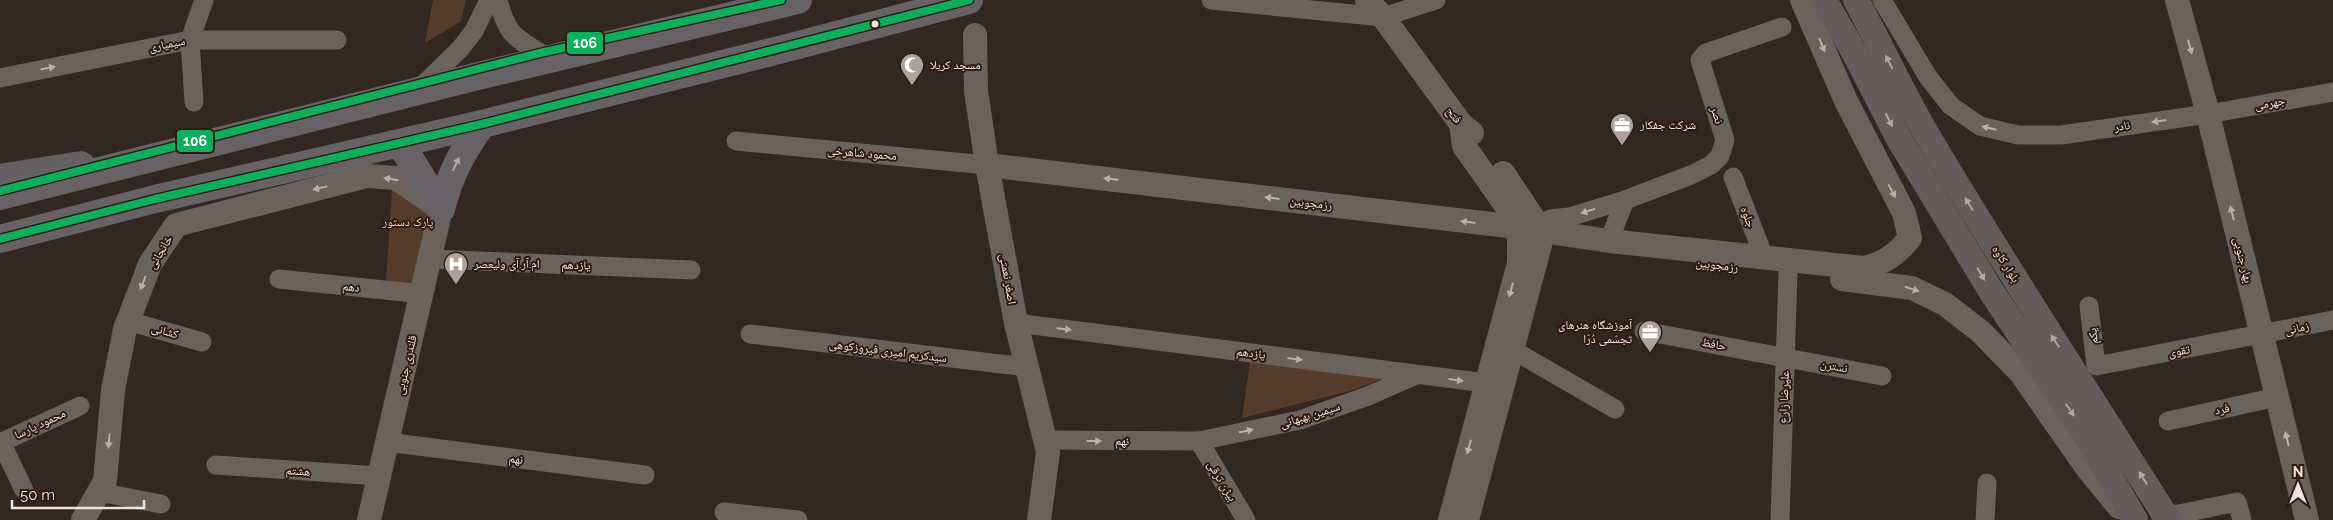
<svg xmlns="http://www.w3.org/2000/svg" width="2333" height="520" font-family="Raleway,'Noto Naskh Arabic',sans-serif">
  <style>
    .green { fill: #563c2b }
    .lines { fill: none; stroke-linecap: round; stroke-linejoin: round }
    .minor { stroke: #6b625c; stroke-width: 19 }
    .tertiary { stroke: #6b625c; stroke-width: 24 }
    .secondary { stroke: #645d5b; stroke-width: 26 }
    .primary { stroke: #645f60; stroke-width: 28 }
    .trunk { stroke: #666266; stroke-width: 28 }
    .bus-1-casing { stroke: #2f1c10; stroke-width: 11 }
    .bus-1 { stroke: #0daf5c; stroke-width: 8 }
    .oneway { fill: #bbafa8 }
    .oneway2 { fill: #b2a7a1 }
    .oneway3 { fill: #b2a9a6 }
    .bus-dot { fill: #f1e3db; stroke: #2f1c10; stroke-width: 2 }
    .labels { text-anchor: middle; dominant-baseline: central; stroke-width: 4; stroke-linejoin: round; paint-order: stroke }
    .street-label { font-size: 12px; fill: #f1e3db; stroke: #2f1c10 }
    .poi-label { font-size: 12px; fill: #f1e3db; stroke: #2f1c10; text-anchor: start }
    .park-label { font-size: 12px; fill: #facfb4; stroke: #2f1c10 }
    .line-badge { stroke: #2f1c10; stroke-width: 2 }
    .badge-label { font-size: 14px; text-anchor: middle; font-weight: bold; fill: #fff }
  </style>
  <rect width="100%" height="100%" fill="#322721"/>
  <g class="green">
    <path d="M433 0H466L461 21 425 43Z"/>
    <path d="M392 189 428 212 414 287 386 282Z"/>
    <path d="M1250 362 1388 376 1354 390 1242 418Z"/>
  </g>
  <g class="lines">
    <g class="minor">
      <path d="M498 0C507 33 512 36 540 53"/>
      <path d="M1211 0 1383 17 1436 0"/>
      <path d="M1882 0 1928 77 1951 106 1980 126 2018 135H2061L2208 114 2333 92"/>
      <path d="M0 78 190 40H337"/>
      <path d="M424 84 460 49 474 31 489 0"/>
      <path d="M194 102 190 40 204 0"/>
      <path d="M736 141 987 165"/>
      <path d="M1733 177 1764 257"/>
      <path d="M1550 219 1569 217 1625 200 1691 175 1711 165 1720 156 1725 140 1700 60 1706 53 1782 27"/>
      <path d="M1609 241 1625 200"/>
      <path d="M431 259 691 270"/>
      <path d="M279 279 423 294"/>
      <path d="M2089 306 2096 366 2333 320"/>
      <path d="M128 321 202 342"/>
      <path d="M1016 323 1486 383"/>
      <path d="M1644 331 1882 376"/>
      <path d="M750 334 1026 367"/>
      <path d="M1513 350 1615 409"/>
      <path d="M2168 421 2277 397"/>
      <path d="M1046 440 1199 441 1300 420 1368 396 1416 375"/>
      <path d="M1199 441 1246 520"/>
      <path d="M1 442 24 490"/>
      <path d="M387 442 645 475"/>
      <path d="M0 443 80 406"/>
      <path d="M216 465 379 476"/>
      <path d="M99 492 161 504"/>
      <path d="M724 512 798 520"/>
      <path d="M2174 515 2237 502 2242 520"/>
      <path d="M1780 520 1788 273"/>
      <path d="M1985 520 1987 483"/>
    </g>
    <g class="tertiary">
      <path d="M1367 0 1383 17 1461 124 1472 133"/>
      <path d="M2177 0 2208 114 2307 520"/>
      <path d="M975 35 976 91 987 165 1016 323 1048 452 1039 520"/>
      <path d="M987 165 1517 227 1609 241 1864 268C1885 263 1897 254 1910 238L1904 213 1846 101 1802 0"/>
      <path d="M1503 173 1541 230"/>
      <path d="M1842 279 1912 288 1945 304 1981 332 2020 372 2087 468 2119 507"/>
      <path d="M83 520 105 481 113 390 125 329 150 264 176 225 367 176 396 178 441 209 369 520"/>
      <path d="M1450 520 1519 263V242L1517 227 1505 204 1464 146 1461 124"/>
      <path d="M1467 520 1540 245 1541 230"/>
    </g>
    <g class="secondary">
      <path d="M1824 0 1853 50 1899 139 1991 291 2084 431 2135 520"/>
      <path d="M1856 0C1879 42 1899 86 1923 128 2001 261 2086 389 2168 520"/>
    </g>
    <path class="primary" d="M0 178 81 165"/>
    <g class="trunk">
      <path d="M400 143 441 209"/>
      <path d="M0 196 474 77 798 0"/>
      <path d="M441 209C450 175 461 153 482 124"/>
      <path d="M0 239 155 199 482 124 787 48 969 0"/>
    </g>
    <g class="bus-1-casing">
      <g id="bus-1">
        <path d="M0 191 540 53 781 0"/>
        <path d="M0 239 155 199 482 124 969 0"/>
      </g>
    </g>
    <use href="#bus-1" class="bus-1"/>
  </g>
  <defs><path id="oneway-solid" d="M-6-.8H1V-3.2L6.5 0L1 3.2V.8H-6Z" transform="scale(1.25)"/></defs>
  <g class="oneway">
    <use href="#oneway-solid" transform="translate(1822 45) rotate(67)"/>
    <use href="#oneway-solid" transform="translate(2190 47) rotate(75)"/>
    <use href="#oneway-solid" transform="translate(48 68) rotate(-11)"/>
    <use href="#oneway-solid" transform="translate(2159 121) rotate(172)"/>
    <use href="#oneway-solid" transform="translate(1989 128) rotate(-167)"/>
    <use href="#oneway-solid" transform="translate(391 179) rotate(-171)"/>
    <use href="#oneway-solid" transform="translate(1111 179) rotate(-173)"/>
    <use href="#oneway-solid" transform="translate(320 188) rotate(166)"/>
    <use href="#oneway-solid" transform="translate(1892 191) rotate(62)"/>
    <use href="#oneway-solid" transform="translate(1272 198) rotate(-173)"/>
    <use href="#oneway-solid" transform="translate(1588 211) rotate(163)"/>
    <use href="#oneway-solid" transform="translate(2232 213) rotate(-104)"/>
    <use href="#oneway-solid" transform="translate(1468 222) rotate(-173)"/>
    <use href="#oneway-solid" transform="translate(143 283) rotate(111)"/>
    <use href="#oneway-solid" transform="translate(1912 289) rotate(18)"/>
    <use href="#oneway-solid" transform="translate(1511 290) rotate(105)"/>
    <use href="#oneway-solid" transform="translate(1064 329) rotate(7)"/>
    <use href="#oneway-solid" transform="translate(1295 359) rotate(7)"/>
    <use href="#oneway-solid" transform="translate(1456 380) rotate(7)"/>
    <use href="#oneway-solid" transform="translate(1246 431) rotate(-12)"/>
    <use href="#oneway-solid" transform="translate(2287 439) rotate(-104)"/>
    <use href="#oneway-solid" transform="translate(109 441) rotate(95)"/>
    <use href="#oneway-solid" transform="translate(1094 441)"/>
    <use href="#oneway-solid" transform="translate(1469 447) rotate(105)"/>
  </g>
  <g class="oneway2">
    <use href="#oneway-solid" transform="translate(1889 62) rotate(-117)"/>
    <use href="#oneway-solid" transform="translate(1889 120) rotate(63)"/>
    <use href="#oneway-solid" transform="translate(1969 204) rotate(-121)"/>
    <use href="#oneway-solid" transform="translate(1981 274) rotate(59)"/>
    <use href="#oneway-solid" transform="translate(2055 341) rotate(-123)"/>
    <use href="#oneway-solid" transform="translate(2070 410) rotate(56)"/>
    <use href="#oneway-solid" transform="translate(2143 478) rotate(-122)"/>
  </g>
  <use class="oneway3" href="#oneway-solid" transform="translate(456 164) rotate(-64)"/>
  <defs>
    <g id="mosque-pin" transform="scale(1.25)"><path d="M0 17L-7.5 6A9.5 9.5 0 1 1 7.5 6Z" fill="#aea19a" stroke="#2f1c10"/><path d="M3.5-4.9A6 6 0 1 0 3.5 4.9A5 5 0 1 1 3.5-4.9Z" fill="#fff"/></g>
    <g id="office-pin" transform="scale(1.25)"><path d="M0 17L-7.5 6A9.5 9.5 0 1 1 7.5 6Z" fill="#aea19a" stroke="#2f1c10"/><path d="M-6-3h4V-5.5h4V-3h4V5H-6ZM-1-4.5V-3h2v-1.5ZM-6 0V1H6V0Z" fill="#fff"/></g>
    <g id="hospital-pin" transform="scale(1.25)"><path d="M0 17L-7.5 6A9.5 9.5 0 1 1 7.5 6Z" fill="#aea19a" stroke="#2f1c10"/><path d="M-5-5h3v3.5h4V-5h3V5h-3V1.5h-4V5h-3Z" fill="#fff"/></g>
  </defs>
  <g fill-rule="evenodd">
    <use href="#mosque-pin" x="912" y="65"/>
    <use href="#office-pin" x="1622" y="125"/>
    <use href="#hospital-pin" x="456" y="264"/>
    <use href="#office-pin" x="1650" y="332"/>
  </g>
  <circle class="bus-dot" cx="875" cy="24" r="4.5"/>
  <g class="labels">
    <g class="street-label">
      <text transform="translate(167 44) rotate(-11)">سیمیاری</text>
      <text transform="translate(2270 103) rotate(-10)">جهرمی</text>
      <text transform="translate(1454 115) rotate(52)">فتح</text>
      <text transform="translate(1717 115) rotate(72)">نصر</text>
      <text transform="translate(2122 126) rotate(-8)">نادر</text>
      <text transform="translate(862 153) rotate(5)">محمود شاهرخی</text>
      <text transform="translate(1311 203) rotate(7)">رزمجوبین</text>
      <text transform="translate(1748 217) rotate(69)">جلوه</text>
      <text transform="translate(160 252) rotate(-59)">خانجانی</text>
      <text transform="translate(2243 260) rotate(76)">بهار جنوبی</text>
      <text transform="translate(2006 264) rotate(58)">بلوار کاوه</text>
      <text transform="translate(576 265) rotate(2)">یازدهم</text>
      <text transform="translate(1717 265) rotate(7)">رزمجوبین</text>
      <text transform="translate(1008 279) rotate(80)">اصغر نعمتی</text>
      <text transform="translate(351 287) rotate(6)">دهم</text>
      <text transform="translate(2297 328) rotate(-12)">زمانی</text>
      <text transform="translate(165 331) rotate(16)">کشانی</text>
      <text transform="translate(2093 336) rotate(-96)">یکم</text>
      <text transform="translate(1714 344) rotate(11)">حافظ</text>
      <text transform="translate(888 351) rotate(7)">سیدکریم امیری فیروزکوهی</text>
      <text transform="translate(2179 351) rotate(-11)">تقوی</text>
      <text transform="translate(1251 353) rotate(7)">یازدهم</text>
      <text transform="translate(406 365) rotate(-77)">قلندری جنوبی</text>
      <text transform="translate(1834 366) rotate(11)">نسترن</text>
      <text transform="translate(1784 397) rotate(-88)">علیرضا زارع</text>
      <text transform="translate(2222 409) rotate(-12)">فرد</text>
      <text transform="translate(1310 415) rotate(-17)">سیمین بهبهانی</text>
      <text transform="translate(40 424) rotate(-25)">محمود پارسا</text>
      <text x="1122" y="441">نهم</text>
      <text transform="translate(516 459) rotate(7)">نهم</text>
      <text transform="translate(298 471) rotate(4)">هشتم</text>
      <text transform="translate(1222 481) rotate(59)">بیژن ترقی</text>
    </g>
    <g class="poi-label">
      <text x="930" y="65">مسجد کربلا</text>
      <text x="1640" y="125">شرکت جفکار</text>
      <text x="474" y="264">ام.آر.آی ولیعصر</text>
      <text x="1632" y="325" text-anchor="end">آموزشگاه هنرهای<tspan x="1632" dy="14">تجسّمی دُرّا</tspan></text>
    </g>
    <g class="park-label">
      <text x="408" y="222">پارک دستور</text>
    </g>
  </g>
  <g class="line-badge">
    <rect x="566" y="31" width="38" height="24" rx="5" fill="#0daf5c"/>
    <rect x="176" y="129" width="38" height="24" rx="5" fill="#0daf5c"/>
  </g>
  <g class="badge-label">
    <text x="585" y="48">106</text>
    <text x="195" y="146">106</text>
  </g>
  <g transform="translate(2298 485)" stroke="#2f1c10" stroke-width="4" paint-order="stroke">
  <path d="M0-4L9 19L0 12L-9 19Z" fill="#f1e3db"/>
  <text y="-8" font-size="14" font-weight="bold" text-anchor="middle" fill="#f1e3db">N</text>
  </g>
  <path d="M12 500v8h132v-8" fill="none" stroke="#f1e3db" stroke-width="2.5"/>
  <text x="20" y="500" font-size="15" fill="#f1e3db" stroke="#2f1c10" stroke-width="4" paint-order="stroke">50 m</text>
</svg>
